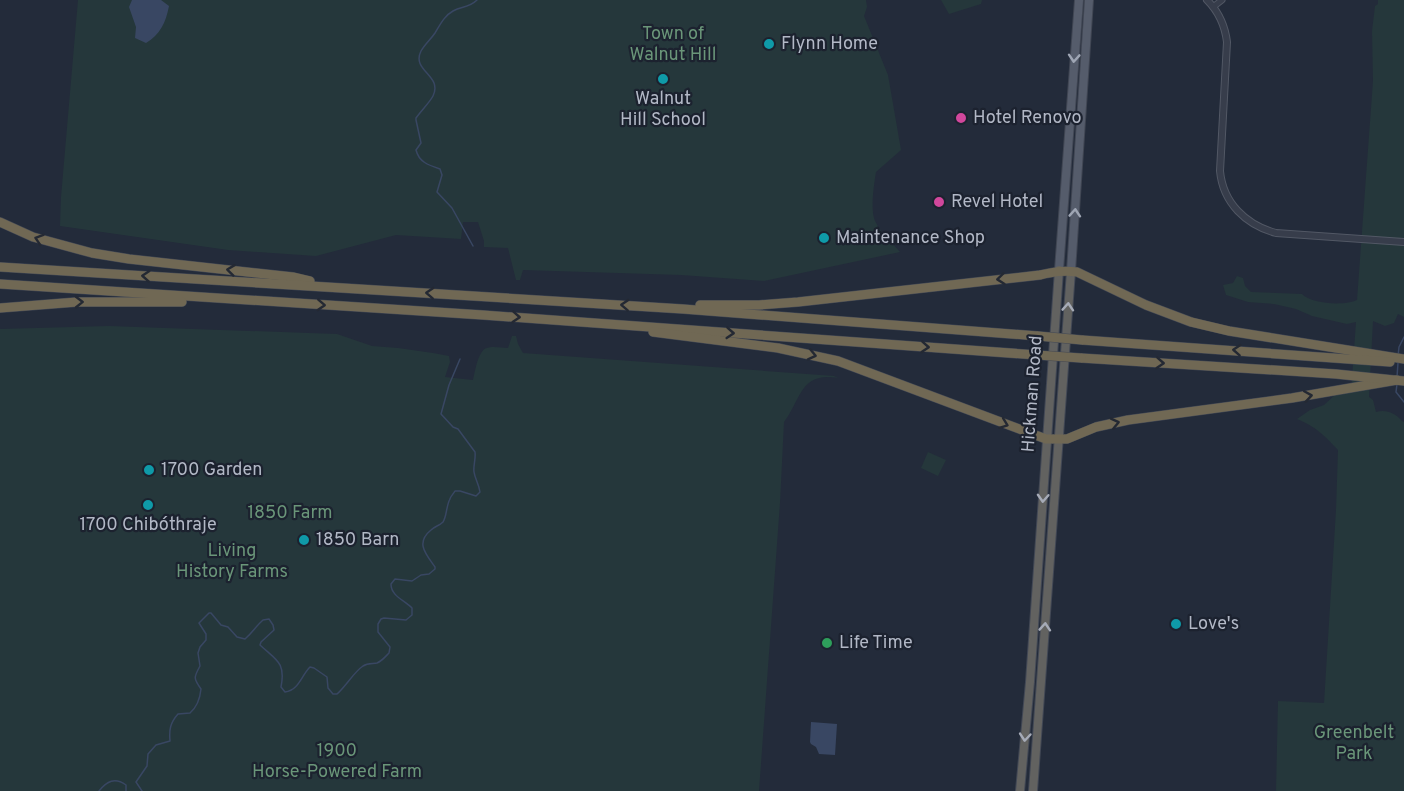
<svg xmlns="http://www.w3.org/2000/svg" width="1404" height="791" font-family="Overpass,sans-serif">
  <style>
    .green { fill: #25373b }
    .water { fill: #394763 }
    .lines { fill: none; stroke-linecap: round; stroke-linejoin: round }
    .stream { stroke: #394763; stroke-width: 1.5 }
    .minor-casing { stroke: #525865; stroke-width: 7 }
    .tertiary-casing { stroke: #525865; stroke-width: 8 }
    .primary-casing { stroke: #404653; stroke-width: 10 }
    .trunk-casing { stroke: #424855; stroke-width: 10 }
    .motorway-casing { stroke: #424855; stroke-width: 10 }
    .minor { stroke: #373d4b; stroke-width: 5 }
    .tertiary { stroke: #373d4b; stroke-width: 6 }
    .primary { stroke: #555c6b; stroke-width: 8 }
    .trunk { stroke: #626260; stroke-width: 8 }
    .motorway { stroke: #706854; stroke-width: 9 }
    .motorway-bridge-casing { stroke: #424855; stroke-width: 10; stroke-linecap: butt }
    .motorway-bridge { stroke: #706854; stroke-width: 9 }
    .oneway { stroke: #9fa6b4 }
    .oneway2 { stroke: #242933 }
    .oneway3 { stroke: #a6abb7 }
    .culture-dot { fill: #0f9aa8; stroke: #1c222f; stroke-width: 2 }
    .hotel-dot { fill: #d1479c; stroke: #1c222f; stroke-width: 2 }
    .leisure-dot { fill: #2e9e5b; stroke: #1c222f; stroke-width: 2 }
    .labels { text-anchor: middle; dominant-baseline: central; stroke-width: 4.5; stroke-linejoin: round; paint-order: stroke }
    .park-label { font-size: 18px; fill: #6a9679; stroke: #1c222f }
    .poi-label { font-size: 18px; fill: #b2b8c6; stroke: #1c222f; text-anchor: start }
    .street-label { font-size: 18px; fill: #b2b8c6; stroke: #1c222f }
  </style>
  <rect width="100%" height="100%" fill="#232b3a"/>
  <g class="green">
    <path d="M78 0H866L867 7 864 16 888 75 901 150 876 172C874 185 870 209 875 221 881 233 892 243 900 252L764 281 681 275 523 270 520 280H516L508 248 484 247V241L478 222H463L461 239 396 235 316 256 228 250 60 226 61 197Z"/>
    <path d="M941 0H982L981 4 949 14Z"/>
    <path d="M1378 0H1404V317L1398 314 1394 323 1385 326 1373 321 1369 397 1373 400 1376 412C1386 409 1395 413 1402 421L1404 422V791H1276L1278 701 1324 703 1336 510 1338 450C1324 435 1316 427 1297 419L1310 410 1324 405 1339 391 1351 393 1356 322 1347 324 1312 316 1296 309 1274 304 1248 302 1226 295 1223 285 1233 283 1237 276 1243 278 1245 286 1251 292 1302 294C1311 304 1345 306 1357 300L1373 81 1372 31 1375 6 1378 4Z"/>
    <path d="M109 326 337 334 372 346 398 348 433 353 449 356 450 362 445 377 473 380C475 372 478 350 487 348 493 346 502 348 508 348L512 336H516L518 344 523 353 834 376 838 378C800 371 801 400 784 422L780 503 759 791H0V329Z"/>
    <path d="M928 452 946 460 938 476 921 468Z"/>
  </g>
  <g class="water">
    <path d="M132 0H161L169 6C166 22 160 35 146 43L135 38 136 27 129 7Z"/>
    <path d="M811 722 837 724 835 755 819 754 816 747 811 744 810 742Z"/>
  </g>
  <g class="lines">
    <g class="stream">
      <path d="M473 246 452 208 437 192 442 175 440 169C428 165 419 162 416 150L421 143 416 120V118C420 112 430 102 433 96 443 75 411 71 421 51 425 44 431 39 435 33 440 25 444 16 453 11 462 6 469 8 477 0"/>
      <path d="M1398 356 1399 347 1404 337"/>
      <path d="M1397 377 1398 363"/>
      <path d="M1397 384 1396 392 1404 402"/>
      <path d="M99 791C107 781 115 777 126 785V791"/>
      <path d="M142 791 136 782 147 766 148 754 156 745 170 741C169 730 170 723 178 714L190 713C197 707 200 699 201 689 193 678 194 677 200 666L198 653 200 647 206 640V634L199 623 209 613H211L221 625 228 627 237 637 245 639C253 632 256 626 263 620L269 619 273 625 274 630 261 642 260 645C276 660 286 662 281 687L285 692C299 690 301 676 310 667L314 668 327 677 328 688 333 694H337C346 686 354 672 363 666 368 663 373 664 377 663 382 661 386 656 389 653L390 647 378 632V624L381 619 384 618 406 620 412 615V608C404 600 391 596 391 584L395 579 412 581 421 575 429 574 435 569V567C426 554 415 543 431 530 435 526 439 526 443 522 447 516 446 506 450 499 450 497 454 493 455 491H460L476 496 480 492C479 484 475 479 474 472 473 466 476 459 475 452L458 429 453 427 441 414 449 385 460 359"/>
    </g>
    <g class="minor-casing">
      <path id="minor" d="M1213 7 1222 0"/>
    </g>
    <g class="tertiary-casing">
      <path id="tertiary" d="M1207 0C1219 12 1225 26 1227 42L1220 171C1223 203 1246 225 1276 233L1404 242"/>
    </g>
    <g class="primary-casing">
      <g id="primary">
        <path d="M1059 270 1079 0"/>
        <path d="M1071 271 1089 0"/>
      </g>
    </g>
    <g class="trunk-casing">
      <g id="trunk">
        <path d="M1020 791 1030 682 1059 270"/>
        <path d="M1033 791 1071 271"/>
      </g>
    </g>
    <g class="motorway-casing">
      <g id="motorway">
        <path d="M0 222 33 237 92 253 129 259 293 277 310 281"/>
        <path d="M0 267 683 309 1038 336"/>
        <path d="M0 284 483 315 1037 355"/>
        <path d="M700 305H759L798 302 1040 275C1053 272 1063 270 1077 272L1146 305 1191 322 1229 331 1404 359"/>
        <path d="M0 308 77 302H182"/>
        <path d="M653 332 778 348 838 361 1046 439H1067L1096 427 1128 420 1292 398 1397 380"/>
        <path d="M1082 340 1390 362"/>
        <path d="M1081 358 1336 374 1404 381"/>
      </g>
    </g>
    <use href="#minor" class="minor"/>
    <use href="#tertiary" class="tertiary"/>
    <use href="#primary" class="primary"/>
    <use href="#trunk" class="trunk"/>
    <use href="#motorway" class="motorway"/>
    <g class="motorway-bridge-casing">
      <g id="motorway-bridge">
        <path d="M1038 336 1082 340"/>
        <path d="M1037 355 1081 358"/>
      </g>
    </g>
    <use href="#motorway-bridge" class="motorway-bridge"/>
  </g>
  <defs><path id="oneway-chevron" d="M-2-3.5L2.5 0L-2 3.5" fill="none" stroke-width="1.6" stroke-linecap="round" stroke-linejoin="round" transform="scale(1.5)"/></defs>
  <g class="oneway">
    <use href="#oneway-chevron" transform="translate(1074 58) rotate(94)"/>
    <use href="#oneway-chevron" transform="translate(1075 213) rotate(-86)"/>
  </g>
  <g class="oneway2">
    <use href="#oneway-chevron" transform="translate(39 239) rotate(-162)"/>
    <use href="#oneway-chevron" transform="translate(231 270) rotate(-173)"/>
    <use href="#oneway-chevron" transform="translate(146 276) rotate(-176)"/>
    <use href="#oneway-chevron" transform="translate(1001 279) rotate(174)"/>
    <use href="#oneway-chevron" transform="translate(430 293) rotate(-177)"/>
    <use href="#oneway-chevron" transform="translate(79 302) rotate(-1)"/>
    <use href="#oneway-chevron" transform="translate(321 305) rotate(3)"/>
    <use href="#oneway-chevron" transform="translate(625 305) rotate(-177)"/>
    <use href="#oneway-chevron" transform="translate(516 317) rotate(4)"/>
    <use href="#oneway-chevron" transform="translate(730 333) rotate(4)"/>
    <use href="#oneway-chevron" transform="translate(925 347) rotate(4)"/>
    <use href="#oneway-chevron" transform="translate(1237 350) rotate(-176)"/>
    <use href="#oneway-chevron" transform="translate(812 355) rotate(13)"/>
    <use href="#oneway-chevron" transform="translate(1160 363) rotate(4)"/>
    <use href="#oneway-chevron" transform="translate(1308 396) rotate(-9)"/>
    <use href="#oneway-chevron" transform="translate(1115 423) rotate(-13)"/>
    <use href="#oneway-chevron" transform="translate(1004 424) rotate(21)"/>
  </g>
  <g class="oneway3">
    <use href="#oneway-chevron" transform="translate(1068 307) rotate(-86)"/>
    <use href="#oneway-chevron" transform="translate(1043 498) rotate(93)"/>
    <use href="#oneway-chevron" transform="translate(1045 627) rotate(-86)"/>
    <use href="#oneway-chevron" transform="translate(1025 737) rotate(95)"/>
  </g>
  <g class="culture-dot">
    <circle cx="769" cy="44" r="6"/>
    <circle cx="663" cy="79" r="6"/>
    <circle cx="824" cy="238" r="6"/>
    <circle cx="149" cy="470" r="6"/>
    <circle cx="148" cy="505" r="6"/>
    <circle cx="304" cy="540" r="6"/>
    <circle cx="1176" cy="624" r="6"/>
  </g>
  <g class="hotel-dot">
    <circle cx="961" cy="118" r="6"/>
    <circle cx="939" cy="202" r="6"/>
  </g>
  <circle class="leisure-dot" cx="827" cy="643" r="6"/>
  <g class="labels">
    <g class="park-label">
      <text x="673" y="34">Town of<tspan x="673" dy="21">Walnut Hill</tspan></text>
      <text x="290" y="513">1850 Farm</text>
      <text x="232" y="551">Living<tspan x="232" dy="21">History Farms</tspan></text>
      <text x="1354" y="733">Greenbelt<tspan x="1354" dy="21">Park</tspan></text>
      <text x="337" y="751">1900<tspan x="337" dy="21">Horse-Powered Farm</tspan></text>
    </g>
    <g class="poi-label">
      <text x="781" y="44">Flynn Home</text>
      <text x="663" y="99" text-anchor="middle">Walnut<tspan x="663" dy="21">Hill School</tspan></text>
      <text x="973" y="118">Hotel Renovo</text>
      <text x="951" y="202">Revel Hotel</text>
      <text x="836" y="238">Maintenance Shop</text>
      <text x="161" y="470">1700 Garden</text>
      <text x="148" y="525" text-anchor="middle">1700 Chibóthraje</text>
      <text x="316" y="540">1850 Barn</text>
      <text x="1188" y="624">Love's</text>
      <text x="839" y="643">Life Time</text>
    </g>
    <g class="street-label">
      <text transform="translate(1033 394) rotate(-86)">Hickman Road</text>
    </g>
  </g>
</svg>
